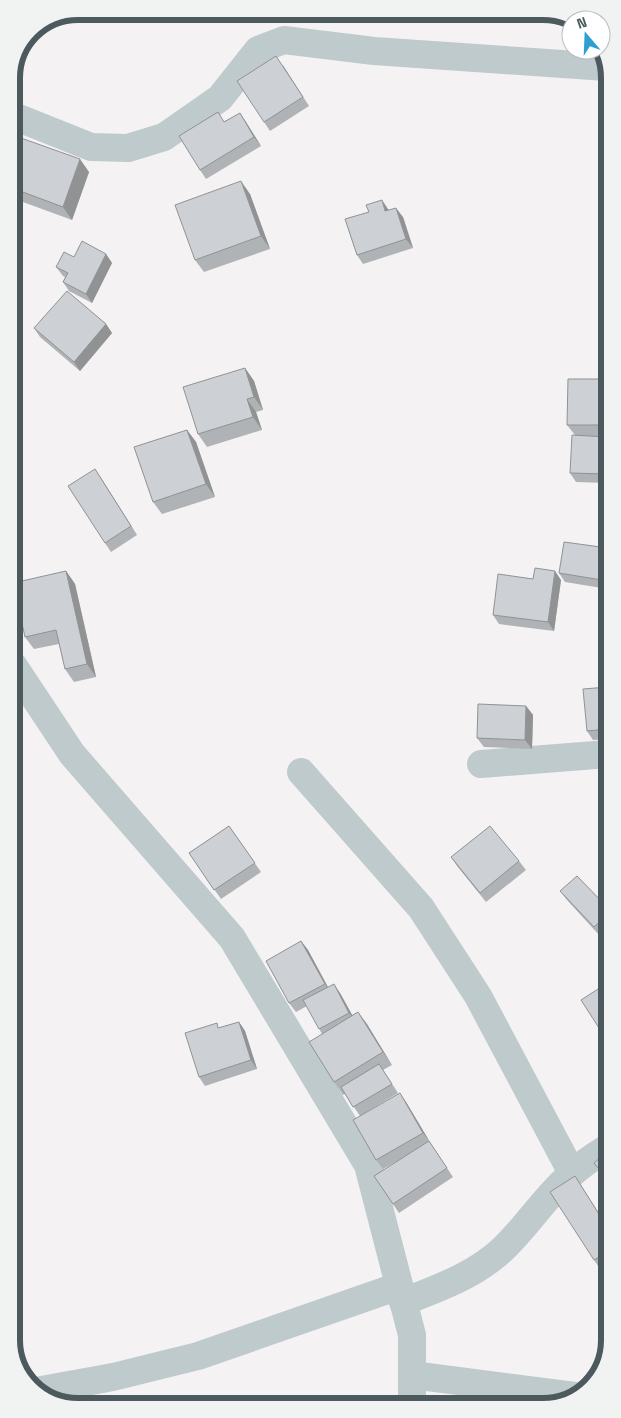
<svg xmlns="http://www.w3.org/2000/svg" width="621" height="1418" font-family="'Space Grotesk',sans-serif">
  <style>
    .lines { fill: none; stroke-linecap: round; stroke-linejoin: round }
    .minor { stroke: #bfcacd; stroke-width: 28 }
    .wall { fill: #b0b3b6 }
    .shaded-wall { fill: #909294 }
    .building { fill: #cdd0d4; stroke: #909294 }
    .rim { fill: none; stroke: #4c5a5e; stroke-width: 6 }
  </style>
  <rect width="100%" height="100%" fill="#f4f2f3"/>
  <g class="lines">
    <g class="minor">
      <path d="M11 115 91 147 128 148 164 137 220 98 258 50 284 40 374 51 606 67"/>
      <path d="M13 665 72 754 232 938 368 1165 412 1335V1404"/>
      <path d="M481 764 608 754"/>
      <path d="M301 772 421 908 478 996 572 1173"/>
      <path d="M403 1302C439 1288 476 1275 504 1248 527 1226 543 1200 566 1179 578 1167 594 1156 609 1147"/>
      <path d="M412 1375 575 1396"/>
      <path d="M36 1391 113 1377 198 1356 399 1286"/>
    </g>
  </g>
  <g class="wall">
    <path d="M283 65 309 106 270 131 264 122Z"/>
    <path d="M240 113 261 146 206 179 200 170 225 121Z"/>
    <path d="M12 163 89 172 72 220 12 198Z"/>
    <path d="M250 194 270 249 204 272 195 260Z"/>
    <path d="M389 210 403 217 413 248 363 264 357 255Z"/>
    <path d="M106 254 112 263 92 303 69 291 63 282 65 277 63 276 56 267Z"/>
    <path d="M106 324 112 333 80 371 40 337 34 328Z"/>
    <path d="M245 368 254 381 263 410 256 412 262 430 207 447 198 434Z"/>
    <path d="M607 379V483L576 482 570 473 575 435 567 425Z"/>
    <path d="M187 430 196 442 215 497 162 514 153 502Z"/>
    <path d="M101 478 137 535 111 552 105 543Z"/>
    <path d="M608 548V589L565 582 559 573Z"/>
    <path d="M66 571 75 584 96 677 74 682 65 669 59 644 34 649 25 637Z"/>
    <path d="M533 579 561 580 554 631 499 624 493 615Z"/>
    <path d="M608 687V739L593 740 587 731Z"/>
    <path d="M526 706 533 715 532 749 484 747 477 738Z"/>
    <path d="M229 826 261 872 221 899 189 853Z"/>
    <path d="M451 857 519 861 526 870 486 902 457 866Z"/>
    <path d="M560 891 609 909V928L600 936 567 900Z"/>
    <path d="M301 941 308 950 328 987 340 993 352 1015 358 1012 392 1065 383 1070 398 1093 360 1116 345 1094 343 1095 334 1082 322 1034 307 1006 296 1012 289 1003Z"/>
    <path d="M609 982V1035L606 1037 599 1028Z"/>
    <path d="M239 1022 245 1031 257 1069 205 1086 199 1077 220 1028Z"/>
    <path d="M406 1102 429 1141 453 1177 399 1213 374 1176 406 1156 383 1169 376 1160Z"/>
    <path d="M609 1150V1182L594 1163Z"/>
    <path d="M575 1176 609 1229 610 1264 600 1269 594 1260Z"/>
  </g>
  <g class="shaded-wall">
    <path d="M240 113 246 122 261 146 254 137Z"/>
    <path d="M80 159 89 172 72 220 63 207Z"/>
    <path d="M241 181 250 194 270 249 261 236Z"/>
    <path d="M382 200 388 209 392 220 385 211Z"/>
    <path d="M396 208 403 217 413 248 406 239Z"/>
    <path d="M106 254 112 263 92 303 86 294Z"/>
    <path d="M106 324 112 333 80 371 74 362Z"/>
    <path d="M245 368 254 381 263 410 254 397Z"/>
    <path d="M247 399 256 412 262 430 253 417Z"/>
    <path d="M187 430 196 442 215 497 206 484Z"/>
    <path d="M95 469 101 478 137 535 131 526Z"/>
    <path d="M66 571 75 584 96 677 87 664Z"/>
    <path d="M555 571 561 580 554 631 548 622Z"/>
    <path d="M526 706 533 715 532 749 525 740Z"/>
    <path d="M301 941 308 950 331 993 325 984Z"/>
    <path d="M334 984 340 993 356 1022 349 1013Z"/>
    <path d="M358 1012 367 1024 392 1065 383 1052Z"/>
    <path d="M239 1022 245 1031 257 1069 251 1060Z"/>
    <path d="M14 1043 17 1061 14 1057Z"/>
    <path d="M400 1093 406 1102 430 1142 423 1133Z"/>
  </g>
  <g class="building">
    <path d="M276 56 303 97 264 122 237 81Z"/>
    <path d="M218 112 224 122 240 113 254 137 200 170 179 136Z"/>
    <path d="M21 138 80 159 63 207 12 188V163Z"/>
    <path d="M241 181 261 236 195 260 175 205Z"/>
    <path d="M382 200 385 211 396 208 406 239 357 255 345 219 369 212 366 205Z"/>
    <path d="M82 241 106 254 86 294 63 282 68 273 56 267 64 252 74 257Z"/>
    <path d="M67 291 106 324 74 362 34 328Z"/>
    <path d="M245 368 254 397 247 399 253 417 198 434 183 387Z"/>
    <path d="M568 379H607V425H567Z"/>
    <path d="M187 430 206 484 153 502 134 447Z"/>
    <path d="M572 435 607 437V474L570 473Z"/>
    <path d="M95 469 131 526 105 543 68 486Z"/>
    <path d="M564 542 608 548V581L559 573Z"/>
    <path d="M535 568 555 571 548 622 493 615 498 574 533 579Z"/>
    <path d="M66 571 87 664 65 669 56 630 25 637 13 583Z"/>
    <path d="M608 687V729L587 731 583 689Z"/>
    <path d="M478 704 526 706 525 740 477 738Z"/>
    <path d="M229 826 255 863 214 890 189 853Z"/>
    <path d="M490 826 519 861 480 893 451 857Z"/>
    <path d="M577 876 609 909V913L594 927 560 891Z"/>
    <path d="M301 941 325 984 289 1003 266 961Z"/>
    <path d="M609 982V1022L599 1028 581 1000Z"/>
    <path d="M334 984 349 1013 319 1029 303 1000Z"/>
    <path d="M358 1012 383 1052 334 1082 309 1042Z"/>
    <path d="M239 1022 251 1060 199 1077 185 1033 217 1023 218 1028Z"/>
    <path d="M379 1064 392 1084 353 1107 341 1087Z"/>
    <path d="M400 1093 423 1133 376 1160 353 1120Z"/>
    <path d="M429 1141 447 1168 393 1204 374 1176Z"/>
    <path d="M609 1150V1181L594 1163Z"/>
    <path d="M575 1176 609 1230V1251L594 1260 550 1192Z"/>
  </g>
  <path d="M0 0H621V1418H0ZM78 20H543A58 58 0 0 1 601 78V1340A58 58 0 0 1 543 1398H78A58 58 0 0 1 20 1340V78A58 58 0 0 1 78 20Z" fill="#f1f2f2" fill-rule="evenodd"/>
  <path class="rim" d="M78 20H543A58 58 0 0 1 601 78V1340A58 58 0 0 1 543 1398H78A58 58 0 0 1 20 1340V78A58 58 0 0 1 78 20Z"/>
  <g transform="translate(586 35) rotate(341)"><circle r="24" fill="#ffffff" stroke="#b7bdbf"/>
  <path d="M0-4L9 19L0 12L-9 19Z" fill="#2e9fd3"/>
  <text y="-8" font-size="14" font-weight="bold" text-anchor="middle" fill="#4c5a5e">N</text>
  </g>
</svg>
